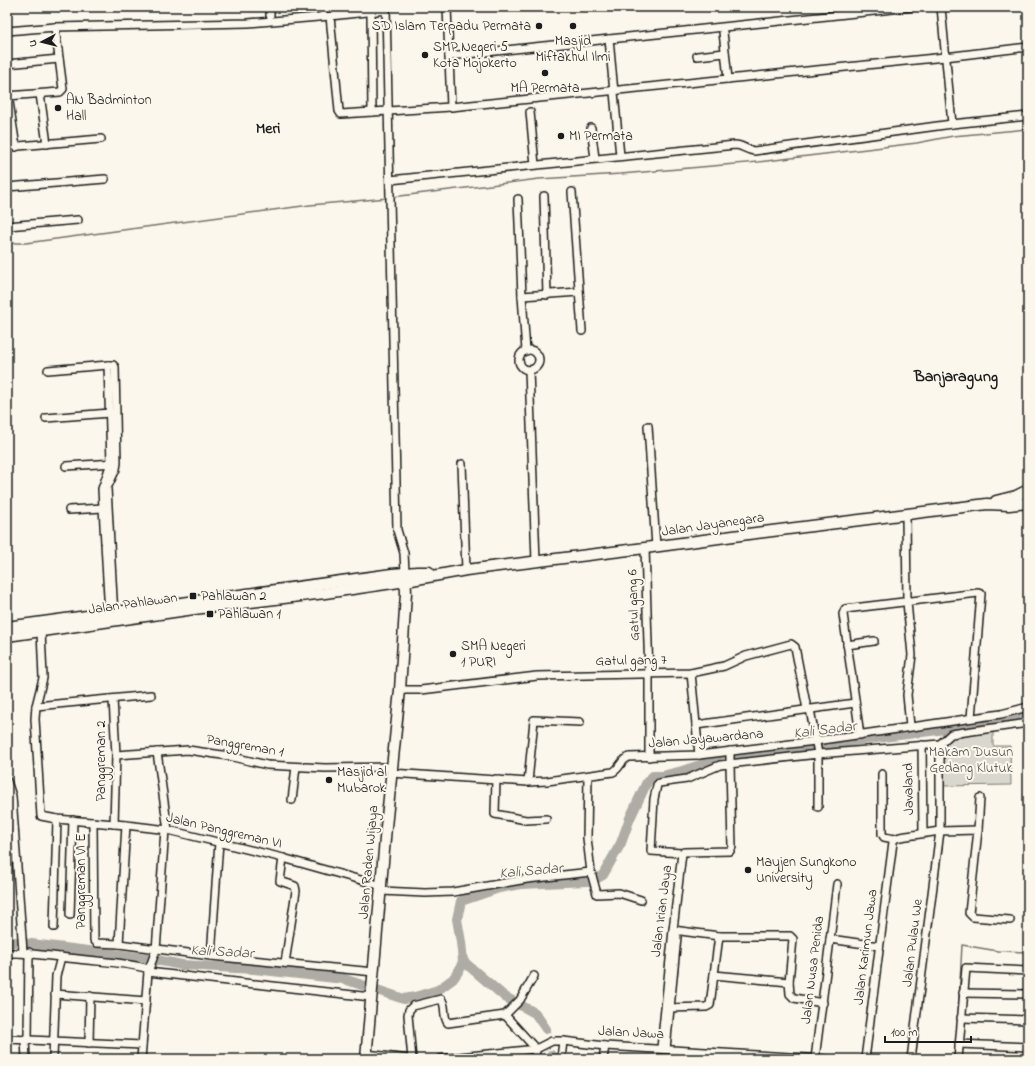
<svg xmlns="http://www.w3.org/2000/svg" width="1035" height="1066" font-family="'Indie Flower',sans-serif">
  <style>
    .green { fill: #dad7ce; stroke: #7b7a75 }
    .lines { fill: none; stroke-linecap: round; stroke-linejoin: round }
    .stream { stroke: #74726e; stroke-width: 1.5 }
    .river { stroke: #afaca5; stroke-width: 10 }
    .minor-casing { stroke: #1c1c1c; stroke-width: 10 }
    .secondary-casing { stroke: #1c1c1c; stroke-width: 13 }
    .minor { stroke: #fbf7ec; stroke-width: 7 }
    .secondary { stroke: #fbf7ec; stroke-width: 10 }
    .poi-dot { fill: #1c1c1c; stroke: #fbf7ec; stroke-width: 1.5 }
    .labels { text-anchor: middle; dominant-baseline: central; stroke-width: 4; stroke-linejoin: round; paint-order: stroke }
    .poi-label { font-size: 14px; fill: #1c1c1c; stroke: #fbf7ec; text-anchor: start }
    .street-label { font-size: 14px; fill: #1c1c1c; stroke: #fbf7ec }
    .park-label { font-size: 14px; fill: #555451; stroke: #fbf7ec }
    .water-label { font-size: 15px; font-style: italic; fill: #575653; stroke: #fbf7ec }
    .quarter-label { font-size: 16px; font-weight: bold; fill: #1c1c1c; stroke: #fbf7ec }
  </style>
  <rect width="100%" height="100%" fill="#fbf7ec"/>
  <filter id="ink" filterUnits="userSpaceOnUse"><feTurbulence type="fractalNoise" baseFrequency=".025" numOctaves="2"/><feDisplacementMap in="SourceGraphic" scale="8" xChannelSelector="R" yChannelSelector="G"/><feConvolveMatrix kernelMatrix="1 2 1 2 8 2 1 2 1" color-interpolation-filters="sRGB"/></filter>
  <g filter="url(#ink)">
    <path class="green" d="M993 730V746H1010L1011 785 942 786V745L952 737Z"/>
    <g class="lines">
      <g class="stream">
        <path d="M392 197 539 179 621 174 758 162 917 143 953 136 1028 129"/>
        <path d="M7 243H26L310 205 388 198"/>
        <path d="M958 1018 962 945 998 951 1028 952"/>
      </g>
      <g class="river">
        <path d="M7 943 15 942 146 958 182 965 254 969 344 979 404 999 415 997 438 990 453 979 460 969 463 961 461 942 457 919 461 901 499 888 521 884 587 881 596 879 603 875 621 843 630 818 647 782 653 776H662L682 771 722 758 984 724 1028 716"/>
        <path d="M463 961 505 997 535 1013 546 1029"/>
        <path d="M551 1059V1055"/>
      </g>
      <g class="minor-casing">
        <g id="minor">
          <path d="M386 7 397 530 404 553 405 572"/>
          <path d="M447 7 451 107"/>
          <path d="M941 7 952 124"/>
          <path d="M386 10 330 16 339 111 341 114 451 107 945 57 1028 47"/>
          <path d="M371 12 372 112"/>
          <path d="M270 15V7"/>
          <path d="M323 16 324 7"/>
          <path d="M55 27 248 23 330 16"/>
          <path d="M7 31 55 27 63 89 60 92 7 96"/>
          <path d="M723 32 728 79"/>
          <path d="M609 39 620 156"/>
          <path d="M449 56 912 7"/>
          <path d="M697 56 725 53"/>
          <path d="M7 64 59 59"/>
          <path d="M7 89 16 147"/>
          <path d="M40 94 47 144"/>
          <path d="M530 112 535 165"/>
          <path d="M591 128 595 158"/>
          <path d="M7 147 101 139"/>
          <path d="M390 180 735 145C742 145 746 150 754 151L952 124 1028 116"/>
          <path d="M7 187 105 179"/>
          <path d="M572 192 582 331"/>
          <path d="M544 196 547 295"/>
          <path d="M518 199 522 296 579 292"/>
          <path d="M7 226 78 220"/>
          <path d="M522 296 526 351"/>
          <circle cx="529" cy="360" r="10"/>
          <path d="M108 365 111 463 102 489 109 615"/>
          <path d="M48 370 108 365H113L115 367 117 463 116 469 107 488 114 616"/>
          <path d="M529 370 536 561"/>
          <path d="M46 418 110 413"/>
          <path d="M648 426 656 547"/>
          <path d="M462 464 466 570"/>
          <path d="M66 466 115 463"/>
          <path d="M69 510 103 508"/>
          <path d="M906 515 907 602 912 655 907 695 910 726"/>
          <path d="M645 548 649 675V757"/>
          <path d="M41 631 43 678 36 706 35 719 41 816 57 819 126 825 168 830 283 858 382 886"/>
          <path d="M847 645 874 641"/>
          <path d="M691 673 699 755"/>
          <path d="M400 690H421L537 676 691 673 724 666 746 656 791 644 795 647 807 709"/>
          <path d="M113 699 116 755 114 824"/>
          <path d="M36 706 151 695"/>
          <path d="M810 709 818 754 940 744 951 734 1028 723"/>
          <path d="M696 725 855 703"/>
          <path d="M860 735 843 614 845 609 978 593 981 594 971 718"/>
          <path d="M922 745 923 833"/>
          <path d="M730 751V764L732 847 730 851 684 852 682 853 651 851 654 799 657 785 659 783 687 779 720 765 818 754V807"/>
          <path d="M157 752 168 830"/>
          <path d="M116 755 188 750 229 756 267 765 325 768 392 767"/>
          <path d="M391 773 528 782 547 781 613 772C620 769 621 759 629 757L699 755 815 741 1001 714 1028 707"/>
          <path d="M882 774V834L884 837 894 839"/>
          <path d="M588 776 587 838 591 872"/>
          <path d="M496 779 495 814 526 820 546 819"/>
          <path d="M7 781 12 796 23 952"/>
          <path d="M528 782 534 720 580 722"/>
          <path d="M292 800 296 767"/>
          <path d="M93 822 94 940 97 943 119 944 211 956 374 972"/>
          <path d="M978 830 980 798"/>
          <path d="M894 839 900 837 940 831 978 830 969 913 973 917 1010 920"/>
          <path d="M283 858 280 881 295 886 296 891 285 963"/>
          <path d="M381 891 425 893 453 892 527 879 591 872 597 894 619 893 641 900"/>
          <path d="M70 915 73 820"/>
          <path d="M54 927 57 819"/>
          <path d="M673 930 719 936H790L793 939 789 982 790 994 794 998 823 1003"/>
          <path d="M830 939 879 946"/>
          <path d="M119 944 126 825"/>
          <path d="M7 953C31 952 54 957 78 959 102 962 126 962 149 969"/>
          <path d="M211 956 219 842"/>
          <path d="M148 972 371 997"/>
          <path d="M714 975 789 982"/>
          <path d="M963 993 1028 994"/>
          <path d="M55 994 146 1001"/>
          <path d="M667 1008 706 1007 710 1005 719 936"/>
          <path d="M505 1015 520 1000 534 976"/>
          <path d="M961 1018 1028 1020"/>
          <path d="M7 1039 142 1045"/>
          <path d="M25 1039 26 1059"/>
          <path d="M28 1039 29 952"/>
          <path d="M89 1043 90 996"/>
          <path d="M959 1044 1028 1047"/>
          <path d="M661 1048 673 930 682 853"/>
          <path d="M666 1049 677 937"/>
          <path d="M366 1054 410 1059"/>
          <path d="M53 1059 56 976 61 957"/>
          <path d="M141 1059 148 972 156 950 165 830"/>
          <path d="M412 1059 408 1015 409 1010 413 1006 441 999C447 1005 442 1016 448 1023L505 1015 536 1049 535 1059"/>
          <path d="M440 1059 536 1049 552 1041H563L605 1046 824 1059"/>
          <path d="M561 1059 563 1041"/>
          <path d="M603 1059 605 1046"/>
          <path d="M815 1059 837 884"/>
          <path d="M865 1059 893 842 894 839"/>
          <path d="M911 1059 940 831V744"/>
          <path d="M958 1059 966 968 1028 971"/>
        </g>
      </g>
      <g class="secondary-casing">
        <g id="secondary">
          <path d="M996 501 1016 496 1028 490"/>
          <path d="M7 627 392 574 417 572H429"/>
          <path d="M7 636 194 609 325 593 406 581 466 570 645 548 748 534 987 504 1009 505 1028 503"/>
          <path d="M366 1059 386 827 400 690 406 593 405 572"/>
        </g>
      </g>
      <use href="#minor" class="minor"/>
      <use href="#secondary" class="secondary"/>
    </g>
  </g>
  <g class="poi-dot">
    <circle cx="539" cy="26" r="4"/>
    <circle cx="573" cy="26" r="4"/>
    <circle cx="425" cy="55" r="4"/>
    <circle cx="545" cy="73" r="4"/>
    <circle cx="58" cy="108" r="4"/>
    <circle cx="561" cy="136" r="4"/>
    <rect x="189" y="592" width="8" height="8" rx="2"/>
    <rect x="206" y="610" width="8" height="8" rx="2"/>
    <circle cx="453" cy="654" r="4"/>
    <circle cx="329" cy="780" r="4"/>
    <circle cx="748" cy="870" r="4"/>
  </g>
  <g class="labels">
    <g class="poi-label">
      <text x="531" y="26" text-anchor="end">SD Islam Terpadu Permata</text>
      <text x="573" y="41" text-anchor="middle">Masjid<tspan x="573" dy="16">Miftakhul Ilmi</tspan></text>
      <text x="433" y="47">SMP Negeri 5<tspan x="433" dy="16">Kota Mojokerto</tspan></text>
      <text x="545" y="88" text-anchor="middle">MA Permata</text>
      <text x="66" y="100">AN Badminton<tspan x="66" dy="16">Hall</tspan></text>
      <text x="569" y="136">MI Permata</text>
      <text x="201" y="596">Pahlawan 2</text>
      <text x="218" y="614">Pahlawan 1</text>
      <text x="461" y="646">SMA Negeri<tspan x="461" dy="16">1 PURI</tspan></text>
      <text x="337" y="772">Masjid al<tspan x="337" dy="16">Mubarok</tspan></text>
      <text x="756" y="862">Mayjen Sungkono<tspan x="756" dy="16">University</tspan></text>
    </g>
    <g class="street-label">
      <text transform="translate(713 525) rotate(-8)">Jalan Jayanegara</text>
      <text transform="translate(133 604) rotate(-8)">Jalan Pahlawan</text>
      <text transform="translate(634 605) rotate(-92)">Gatul gang 6</text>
      <text transform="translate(631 661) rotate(-1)">Gatul gang 7</text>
      <text transform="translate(706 739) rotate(-5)">Jalan Jayawardana</text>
      <text transform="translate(245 746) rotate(10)">Panggreman 1</text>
      <text transform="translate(101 761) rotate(-90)">Panggreman 2</text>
      <text transform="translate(909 789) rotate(-91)">Javaland</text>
      <text transform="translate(224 831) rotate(13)">Jalan Panggreman VI</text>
      <text transform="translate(369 862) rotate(-85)">Jalan Raden Wijaya</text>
      <text transform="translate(81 881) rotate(-90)">Panggreman VI E</text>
      <text transform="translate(662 911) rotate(-83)">Jalan Irian Jaya</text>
      <text transform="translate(913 943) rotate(-83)">Jalan Pulau We</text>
      <text transform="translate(866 947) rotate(-83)">Jalan Karimun Jawa</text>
      <text transform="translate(813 970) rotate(-83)">Jalan Nusa Penida</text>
      <text transform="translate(631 1033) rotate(3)">Jalan Jawa</text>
    </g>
    <g class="park-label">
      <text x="971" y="752">Makam Dusun<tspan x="971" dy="16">Gedang Klutuk</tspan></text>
    </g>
    <g class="water-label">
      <text transform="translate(825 730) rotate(-7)">Kali Sadar</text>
      <text transform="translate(531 871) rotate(-5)">Kali Sadar</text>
      <text transform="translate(222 952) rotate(3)">Kali Sadar</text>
    </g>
    <g class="quarter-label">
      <text x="268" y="129">Meri</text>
      <text x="956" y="377">Banjaragung</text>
    </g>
  </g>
  <rect width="1035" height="1066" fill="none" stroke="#fbf7ec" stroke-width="24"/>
  <rect x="12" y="12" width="1011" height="1042" fill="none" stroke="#1c1c1c" stroke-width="1.5" filter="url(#ink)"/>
  <g transform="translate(42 42) rotate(263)" stroke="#fbf7ec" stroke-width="3" paint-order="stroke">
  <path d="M0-3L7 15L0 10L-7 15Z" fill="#1c1c1c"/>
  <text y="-6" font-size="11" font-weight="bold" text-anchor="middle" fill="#1c1c1c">U</text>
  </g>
  <path d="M885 1036v6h86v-6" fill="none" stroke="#1c1c1c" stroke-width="2"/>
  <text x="891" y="1036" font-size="12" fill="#1c1c1c" stroke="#fbf7ec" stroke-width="3" paint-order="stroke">100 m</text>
</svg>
